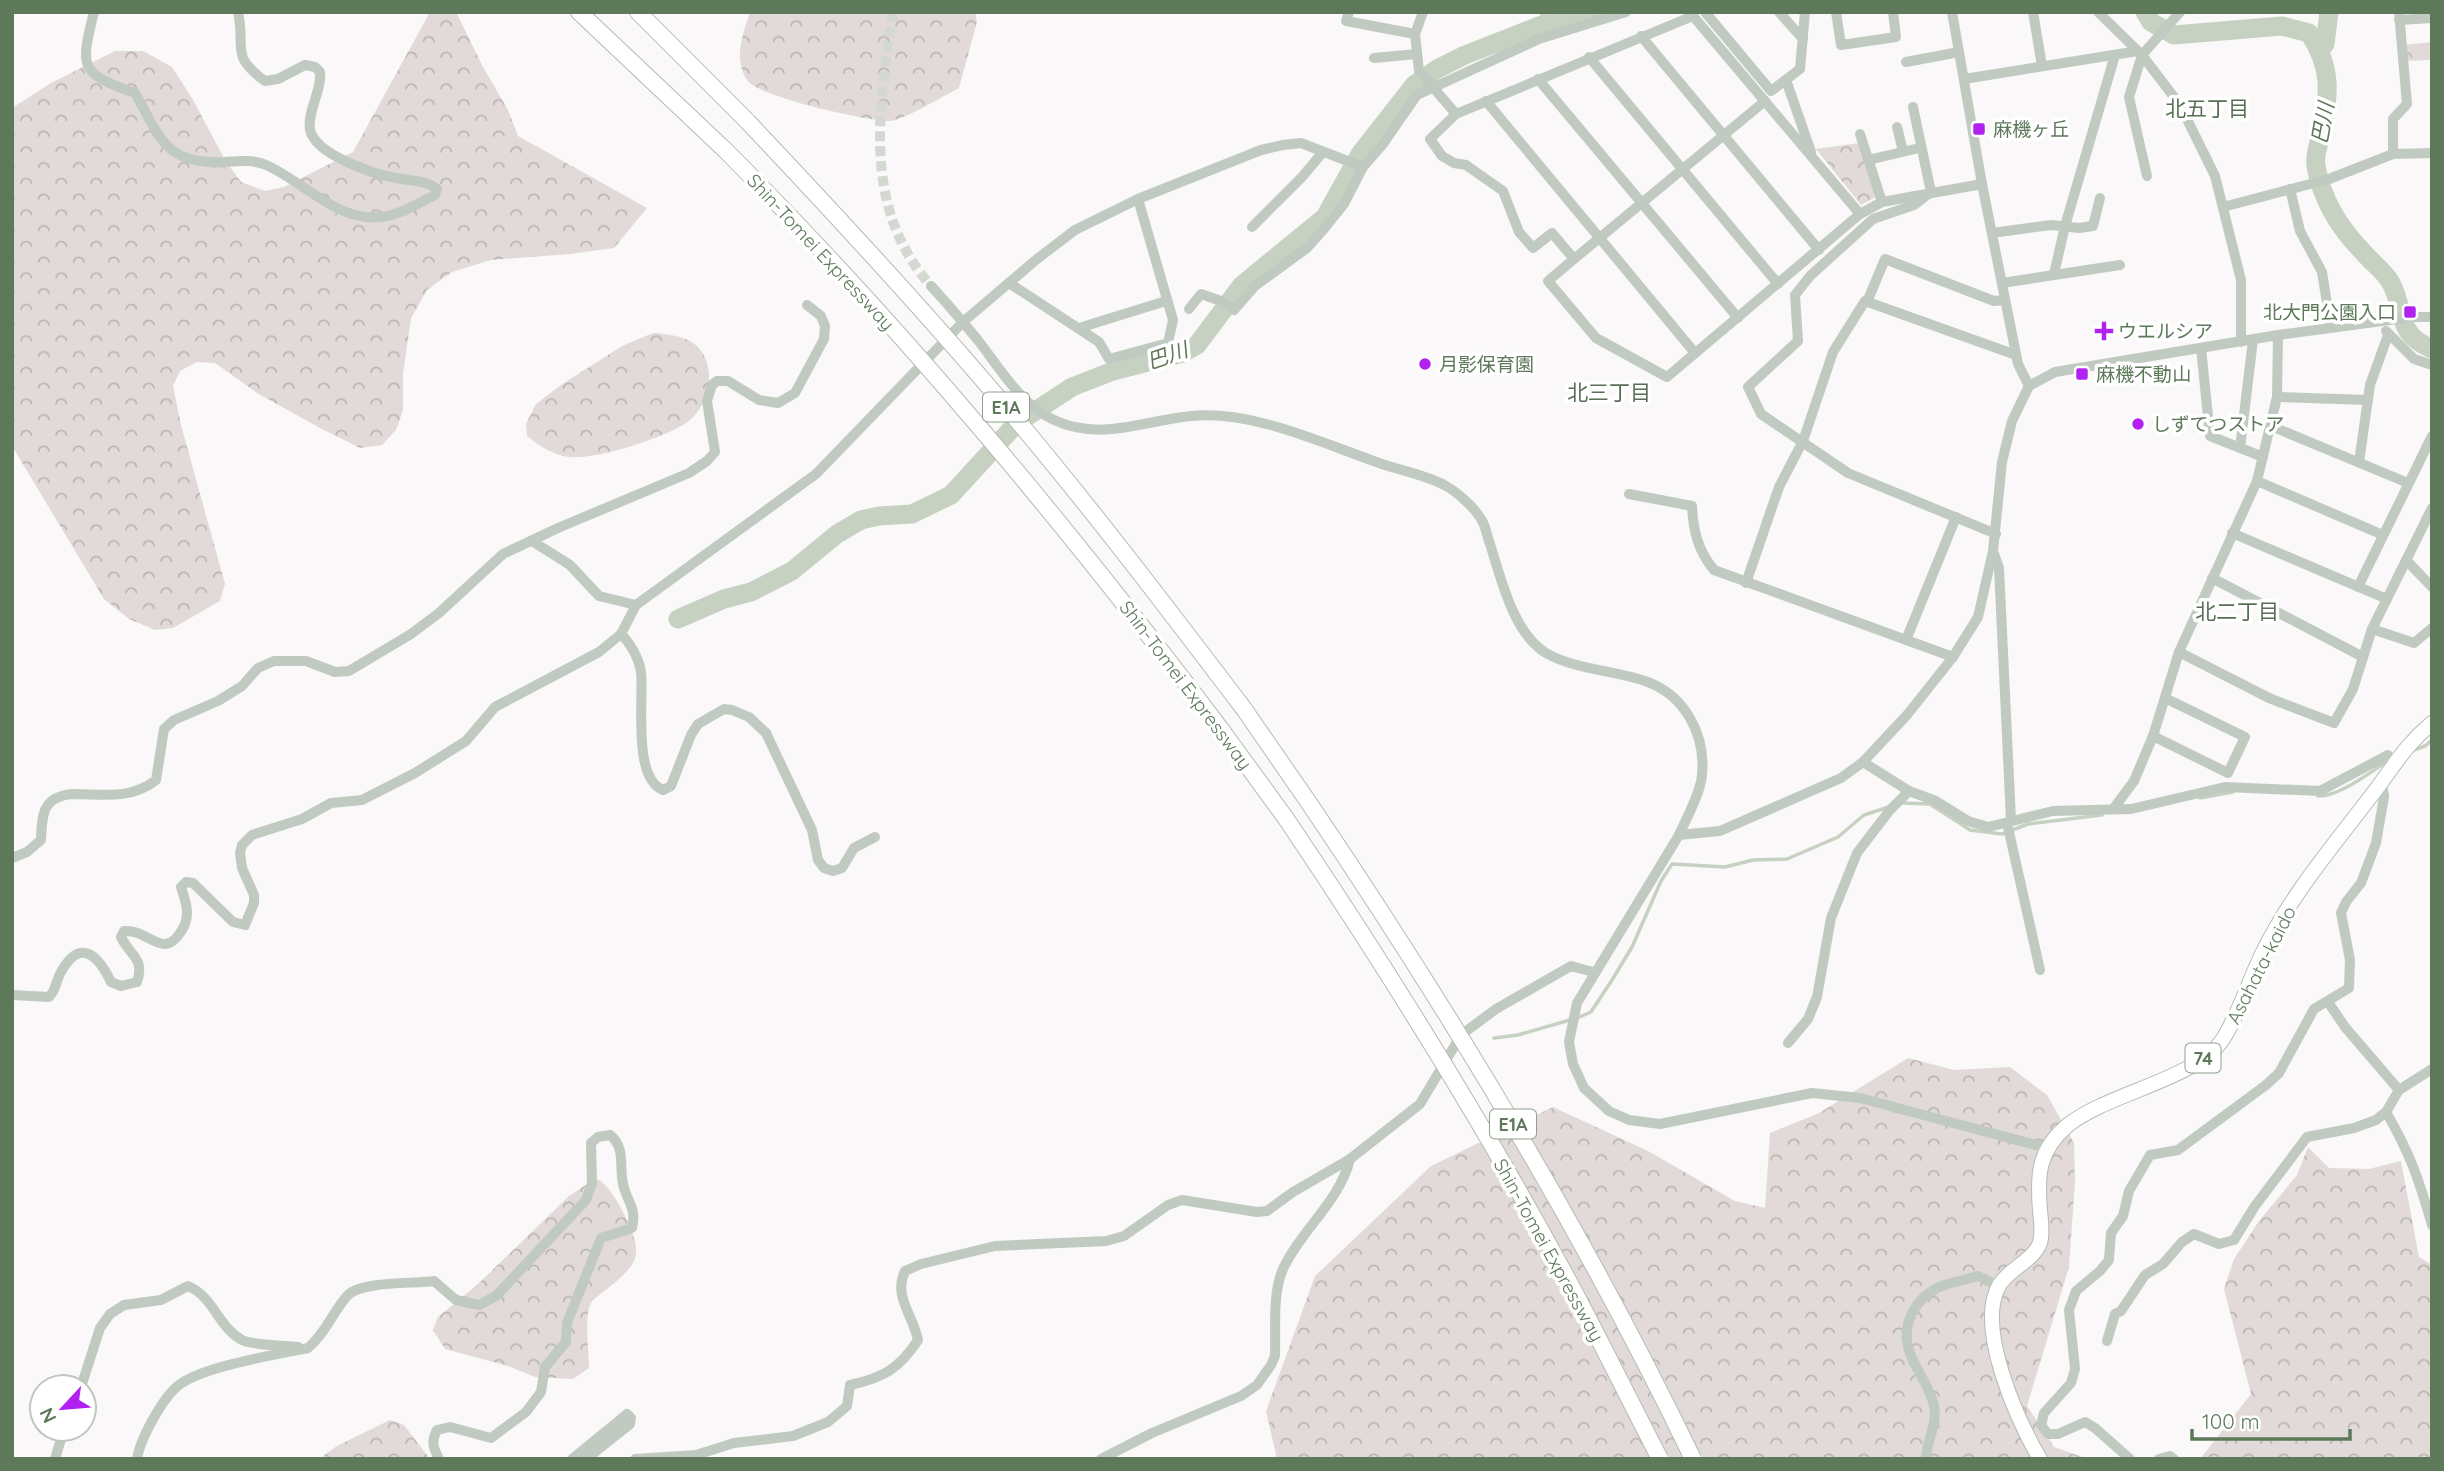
<svg xmlns="http://www.w3.org/2000/svg" width="2444" height="1471" font-family="Quicksand,'Noto Sans JP',sans-serif">
  <style>
    .forest { fill: url(#forest-crowns) }
    .lines { fill: none; stroke-linecap: round; stroke-linejoin: round }
    .stream { stroke: #c6d1c1; stroke-width: 3.5 }
    .river { stroke: #c6d1c1; stroke-width: 19 }
    .minor-tunnel { stroke: #d3d8d1; stroke-width: 10; stroke-dasharray: 10 5; stroke-linecap: butt }
    .major-casing { stroke: #b3bdb2; stroke-width: 16 }
    .highway-casing { stroke: #b3bcb2; stroke-width: 18 }
    .minor { stroke: #c1cac0; stroke-width: 10 }
    .major { stroke: #fff; stroke-width: 14 }
    .highway { stroke: #fff; stroke-width: 16 }
    .highway-bridge-casing { stroke: #b3bcb2; stroke-width: 18; stroke-linecap: butt }
    .highway-bridge { stroke: #fff; stroke-width: 16 }
    .poi-dot { fill: #b122f0; stroke: #fff; stroke-width: 2.5 }
    .labels { text-anchor: middle; dominant-baseline: central; stroke-width: 7; stroke-linejoin: round; paint-order: stroke }
    .shield { fill: #fff; stroke: #8ea18c; stroke-width: 2 }
    .shield-label { font-size: 18px; font-weight: bold; fill: #5d795a }
    .poi-label { font-size: 19px; fill: #5d795a; stroke: #fff; text-anchor: start }
    .street-label { font-size: 19px; fill: #5d795a; stroke: #fff }
    .neighbourhood-label { font-size: 21px; fill: #586f55; stroke: #fff }
    .water-label { font-size: 21px; font-style: italic; fill: #617658; stroke: #fff }
  </style>
  <defs>
    <pattern id="forest-crowns" width="20" height="18" patternUnits="userSpaceOnUse" patternTransform="scale(1.75)"><rect width="20" height="18" fill="#e2dad8"/><path d="M2 6a3 3 0 1 1 6 0M12 15a3 3 0 1 1 6 0" fill="none" stroke="#bab6b2"/></pattern>
  </defs>
  <rect width="100%" height="100%" fill="#faf8f9"/>
  <g class="forest">
    <path d="M430 12H456L483 67 508 110 518 136 647 208 614 248 570 254 491 260 452 272 427 290 411 318 403 374V410L396 430 382 445 360 448 320 428 257 393 215 363 197 362 180 371 173 386 181 425 225 584 220 601 173 628 155 630 129 619 104 599 12 446V108L51 83 115 51H143L172 67 192 98 225 160 241 182 265 191 284 187 353 152Z"/>
    <path d="M750 12H975L977 22 959 88C945 95 902 121 890 121 868 121 758 97 747 80 733 58 743 34 750 12Z"/>
    <path d="M2432 42V60L2405 61 2404 45Z"/>
    <path d="M1859 143 1876 194 1874 198 1861 205 1816 149Z"/>
    <path d="M653 333C668 334 687 336 698 347 718 369 709 407 686 423 664 438 595 460 569 457 553 455 539 446 527 436L526 424 536 404 561 385 622 346Z"/>
    <path d="M1908 1058 1954 1070 2010 1067 2047 1095 2074 1143 2075 1182 2069 1267 2027 1406 2054 1447 2088 1459H1277L1266 1411 1315 1276 1431 1166 1553 1107 1648 1151 1735 1201 1765 1208 1770 1133 1819 1113Z"/>
    <path d="M2308 1147 2329 1168 2369 1169 2401 1161 2419 1257 2432 1265V1459H2200L2251 1394 2224 1289 2234 1259 2259 1221 2297 1175Z"/>
    <path d="M596 1178C609 1185 618 1202 625 1216 643 1254 641 1262 607 1289 602 1293 594 1298 591 1303 584 1314 589 1352 589 1368L573 1379 535 1377 508 1366 445 1349 433 1330 438 1317 477 1285 569 1196Z"/>
    <path d="M390 1420 404 1425 430 1459H323V1456L337 1446Z"/>
  </g>
  <g class="lines">
    <g class="stream">
      <path d="M1539 12 1555 23"/>
      <path d="M2411 751 2425 746 2432 740"/>
      <path d="M2318 796C2339 797 2370 772 2388 761"/>
      <path d="M2200 798 2233 792"/>
      <path d="M1903 803 1930 804 1970 830 2002 834 2028 824 2102 815"/>
      <path d="M1577 1018 1591 1012 1612 980 1632 947 1661 881 1672 864 1725 867 1753 860 1787 859 1838 837 1864 815 1889 807"/>
      <path d="M1494 1038 1518 1035 1570 1020"/>
    </g>
    <g class="river">
      <path d="M2145 12 2151 22 2174 35 2282 26 2309 33C2333 69 2329 94 2321 134 2319 144 2314 156 2316 166 2322 200 2340 229 2364 253 2372 263 2387 273 2392 285 2406 315 2396 333 2432 349"/>
      <path d="M2320 49 2325 44 2329 12"/>
      <path d="M678 619 724 599 751 592 792 571 837 534 861 520 879 516 912 514 951 495 1017 423 1072 387 1113 371 1183 353 1197 345 1242 285 1325 217 1360 154 1414 85 1437 69 1465 55 1539 26 1593 12"/>
    </g>
    <path class="minor-tunnel" d="M893 12C879 107 861 207 931 286"/>
    <g class="major-casing">
      <path id="major" d="M2040 1459C2018 1421 1974 1326 2000 1284 2010 1268 2033 1261 2040 1243 2043 1233 2041 1221 2040 1211 2037 1175 2038 1150 2068 1125 2108 1093 2197 1079 2223 1039 2240 1012 2249 980 2263 952 2291 895 2333 846 2371 796 2393 768 2404 746 2432 723"/>
    </g>
    <g class="highway-casing">
      <g id="highway">
        <path d="M579 12 724 149"/>
        <path d="M638 12 748 122"/>
        <path d="M1244 709 1309 803"/>
        <path d="M1220 728 1287 820"/>
      </g>
    </g>
    <g class="minor">
      <path d="M94 12C80 68 79 73 135 93 160 137 165 165 224 162 237 161 253 159 266 165 303 181 337 222 381 217 400 215 419 203 435 195L437 189C427 180 410 181 396 178 373 174 316 155 310 130 307 111 322 91 320 72L315 67 305 65 278 79 265 81C229 55 246 48 238 12"/>
      <path d="M1349 12 1346 21 1415 34"/>
      <path d="M1423 12 1415 34 1419 71 1456 114"/>
      <path d="M1705 12 1771 91 1800 69 1805 12"/>
      <path d="M1779 12 1803 39"/>
      <path d="M1836 12 1841 45 1896 37 1893 12"/>
      <path d="M1952 12 1982 184 2018 364 2029 386"/>
      <path d="M2033 12 2042 66"/>
      <path d="M2098 12 2142 55 2180 105 2215 176 2241 280V342"/>
      <path d="M1693 16 1860 214 1667 377 1596 338 1548 281 1574 259 1552 233 1533 248 1519 232 1503 191 1466 165 1454 163 1442 156 1430 139 1456 114Z"/>
      <path d="M2399 20 2432 18"/>
      <path d="M1641 36 1819 250"/>
      <path d="M1589 57 1778 284"/>
      <path d="M1374 58 1417 54"/>
      <path d="M1906 62 1959 52"/>
      <path d="M1538 79 1738 318"/>
      <path d="M1964 79 2138 51"/>
      <path d="M1786 80 1811 152"/>
      <path d="M1486 101 1695 353"/>
      <path d="M1913 107 1931 192 1914 205 1873 219 1810 276 1795 295 1798 341 1748 387 1761 414 1848 473 1996 534"/>
      <path d="M1897 127 1903 151"/>
      <path d="M1860 134 1882 202"/>
      <path d="M2393 154V119L2407 104 2399 12"/>
      <path d="M1868 160 1915 149"/>
      <path d="M2147 176 2129 97 2142 55 2180 12"/>
      <path d="M2290 189 2300 231 2322 272 2331 328"/>
      <path d="M2223 207 2329 179 2393 154 2432 153"/>
      <path d="M1860 214 1882 202 1982 184"/>
      <path d="M1252 227 1302 177 1323 152"/>
      <path d="M1992 233 2051 225 2079 228 2093 226 2100 198"/>
      <path d="M1574 259 1765 101"/>
      <path d="M2054 274 2065 226 2115 55"/>
      <path d="M1009 283 1099 342 1109 359 1168 343 1173 320 1138 199"/>
      <path d="M2002 283 2120 265"/>
      <path d="M931 286C947 303 962 321 977 339 999 367 1021 405 1054 420 1102 442 1144 420 1192 416 1255 410 1326 445 1385 465 1404 471 1428 476 1446 486 1457 492 1474 507 1481 519 1486 526 1487 537 1490 544 1501 578 1513 633 1546 653 1576 670 1613 670 1645 681 1684 694 1706 734 1702 775 1701 792 1686 819 1679 835L1577 1003 1569 1042 1573 1064 1584 1088 1609 1111 1629 1120 1660 1124 1812 1093 1860 1098 2047 1148"/>
      <path d="M1867 302 1885 259 1994 301 2005 300"/>
      <path d="M1189 309 1201 294 1221 301 1234 310 1255 286 1307 248 1324 229 1344 204 1363 167"/>
      <path d="M1079 328 1166 301"/>
      <path d="M2386 331 2414 359 2432 365"/>
      <path d="M2201 348 2210 436 2263 457"/>
      <path d="M2277 397 2367 400"/>
      <path d="M2271 426 2408 483"/>
      <path d="M2240 448 2253 340"/>
      <path d="M2359 462 2370 385 2388 335"/>
      <path d="M2257 481 2383 535"/>
      <path d="M1629 494 1692 506C1693 530 1698 551 1714 570L1953 657"/>
      <path d="M2232 533 2387 599"/>
      <path d="M532 541 570 565 599 596 636 605"/>
      <path d="M1993 551 1999 568 2011 820"/>
      <path d="M2406 560 2432 587"/>
      <path d="M2212 578 2363 657"/>
      <path d="M1746 583 1779 487 1803 441 1833 352 1865 301 2016 355"/>
      <path d="M2358 587 2432 436"/>
      <path d="M2372 629 2414 643 2432 628"/>
      <path d="M621 634C630 643 639 658 641 672 644 698 632 778 663 790L671 786 691 735 698 724 724 709 732 710 749 717 766 733 812 830 818 860 824 868 833 871 842 868 854 848 875 837"/>
      <path d="M1906 640 1956 517"/>
      <path d="M2179 652 2269 698 2334 723 2353 689 2372 629 2432 508"/>
      <path d="M2153 736 2228 773 2245 737 2165 698"/>
      <path d="M1863 762 1909 791 1936 801 1968 821 1988 827 2053 811 2131 809 2225 787 2320 791 2388 755"/>
      <path d="M2114 808 2134 781 2153 736 2179 652 2257 481 2277 397 2278 335"/>
      <path d="M2007 823 2040 970"/>
      <path d="M1679 835 1720 831 1841 778 1863 762 1907 715 1953 657 1978 617 1993 551 2002 462 2012 421 2029 386 2055 372 2278 335 2412 317H2432"/>
      <path d="M12 858 27 852 41 840C42 815 42 797 72 794 103 794 131 800 156 780L164 729 174 720 218 701 242 686 258 668 274 661H306L335 672 349 671 411 634 439 613 503 554 558 528 689 473 707 461 715 452 707 401 712 385 717 381H728L759 400 778 403 795 393 824 339 825 326 821 316 807 305"/>
      <path d="M12 995 49 997C57 989 55 982 61 972 81 936 99 957 111 982L121 986 137 982C145 958 130 956 121 937L124 931C150 929 163 962 182 930 191 916 186 902 181 887L186 882 193 883 233 922 245 925 254 903V895L242 868 240 853 242 845 252 835 302 819 331 803 362 800 415 773 466 741 495 707 599 652 621 634 636 605 816 474 963 322 1037 259 1075 230 1138 199 1261 150 1283 145 1301 143 1363 167 1383 144 1417 95 1539 39 1626 12"/>
      <path d="M2328 1002 2345 1027 2399 1090"/>
      <path d="M1788 1043 1808 1019 1817 997 1831 918 1857 853 1890 810 1909 791"/>
      <path d="M2386 1112C2410 1153 2419 1180 2432 1225"/>
      <path d="M2107 1341 2115 1314 2121 1311 2145 1275 2163 1264 2182 1242 2194 1234 2219 1244 2234 1240 2255 1206 2307 1137 2354 1128 2376 1120 2386 1112 2399 1090 2432 1069"/>
      <path d="M81 1387 100 1328 110 1314 124 1305 161 1300 188 1286C214 1297 218 1327 242 1340 255 1346 283 1345 298 1347"/>
      <path d="M55 1459 64 1429"/>
      <path d="M137 1459C140 1439 163 1397 179 1385 204 1366 275 1355 308 1348 326 1333 333 1311 348 1295 362 1281 413 1284 434 1281L456 1300 479 1305 496 1296 586 1200 592 1183 591 1143 598 1137 610 1135C626 1148 619 1166 623 1184 627 1202 637 1208 632 1228L601 1238 567 1323 566 1342 545 1367 541 1392 526 1412 491 1438 450 1427 437 1430C431 1441 433 1448 439 1459"/>
      <path d="M572 1459 627 1414 631 1418 630 1424 586 1459"/>
      <path d="M635 1459 696 1455 734 1443 793 1436 828 1422 847 1406 850 1385C883 1378 899 1369 918 1340 913 1315 893 1296 905 1271L921 1264 995 1246 1106 1241 1124 1236 1168 1205 1182 1200 1257 1212 1267 1211 1293 1192 1350 1159 1420 1104 1461 1035 1496 1009 1571 966 1593 972"/>
      <path d="M1101 1459 1152 1433 1241 1396 1257 1385 1271 1365 1275 1356C1276 1329 1272 1294 1283 1269 1301 1230 1340 1201 1350 1159"/>
      <path d="M1926 1459C1926 1440 1938 1426 1934 1406 1930 1385 1913 1368 1908 1347 1902 1323 1916 1299 1937 1288 1949 1282 1965 1280 1978 1276L1998 1286"/>
      <path d="M2130 1459 2095 1428 2085 1422 2058 1434H2048L2041 1425 2044 1413 2071 1383 2075 1369 2069 1310 2076 1291 2100 1271 2109 1260 2111 1233 2123 1216 2129 1191 2150 1155 2178 1150 2266 1085 2279 1073 2314 1009 2349 988 2350 960 2341 913 2346 902 2361 883 2376 843 2384 797 2382 782"/>
      <path d="M2159 1459 2170 1456 2174 1459"/>
    </g>
    <use href="#major" class="major"/>
    <use href="#highway" class="highway"/>
    <g class="highway-bridge-casing">
      <g id="highway-bridge">
        <path d="M748 122C838 217 927 313 1011 413 1092 509 1168 609 1244 709"/>
        <path d="M724 149C904 329 1066 525 1220 728"/>
        <path d="M1309 803C1451 1013 1583 1230 1693 1459"/>
        <path d="M1287 820C1390 973 1488 1130 1575 1293 1604 1348 1631 1403 1660 1459"/>
      </g>
    </g>
    <use href="#highway-bridge" class="highway-bridge"/>
  </g>
  <g class="poi-dot">
    <rect x="1972" y="122" width="14" height="14" rx="3.5"/>
    <rect x="2403" y="305" width="14" height="14" rx="3.5"/>
    <path d="M2100.5 320.5h7v7h7v7h-7v7h-7v-7h-7v-7h7z"/>
    <circle cx="1425" cy="364" r="7"/>
    <rect x="2075" y="367" width="14" height="14" rx="3.5"/>
    <circle cx="2138" cy="424" r="7"/>
  </g>
  <g class="labels">
    <g class="shield">
      <rect x="983" y="392.5" width="46" height="29" rx="5"/>
      <rect x="2185.5" y="1043.5" width="35" height="29" rx="5"/>
      <rect x="1490" y="1109.5" width="46" height="29" rx="5"/>
    </g>
    <g class="shield-label">
      <text x="1006" y="407">E1A</text>
      <text x="2203" y="1058">74</text>
      <text x="1513" y="1124">E1A</text>
    </g>
    <g class="poi-label">
      <text x="1993" y="129">麻機ヶ丘</text>
      <text x="2396" y="312" text-anchor="end">北大門公園入口</text>
      <text x="2118" y="331">ウエルシア</text>
      <text x="1439" y="364">月影保育園</text>
      <text x="2096" y="374">麻機不動山</text>
      <text x="2152" y="424">しずてつストア</text>
    </g>
    <g class="street-label">
      <text transform="translate(821 252) rotate(47)">Shin-Tomei Expressway</text>
      <text transform="translate(1186 685) rotate(53)">Shin-Tomei Expressway</text>
      <text transform="translate(2261 965) rotate(-63)">Asahata-kaido</text>
      <text transform="translate(1549 1250) rotate(61)">Shin-Tomei Expressway</text>
    </g>
    <g class="neighbourhood-label">
      <text x="2207" y="108">北五丁目</text>
      <text x="1609" y="392">北三丁目</text>
      <text x="2237" y="611">北二丁目</text>
    </g>
    <g class="water-label">
      <text transform="translate(2322 123) rotate(-80)">巴川</text>
      <text transform="translate(1167 355) rotate(-19)">巴川</text>
    </g>
  </g>
  <rect width="2444" height="1471" fill="none" stroke="#5d795a" stroke-width="28"/>
  <g transform="translate(63 1408) rotate(244)"><circle r="33" fill="#ffffff" stroke="#bec9bd" stroke-width="2"/>
  <path d="M0-5L12 26L0 18L-12 26Z" fill="#b122f0"/>
  <text y="-10" font-size="19" font-weight="bold" text-anchor="middle" fill="#5d795a">N</text>
  </g>
  <path d="M2192 1429v10h158v-10" fill="none" stroke="#5d795a" stroke-width="3.5"/>
  <text x="2202" y="1429" font-size="21" fill="#5d795a" stroke="#ffffff" stroke-width="5" paint-order="stroke">100 m</text>
</svg>
